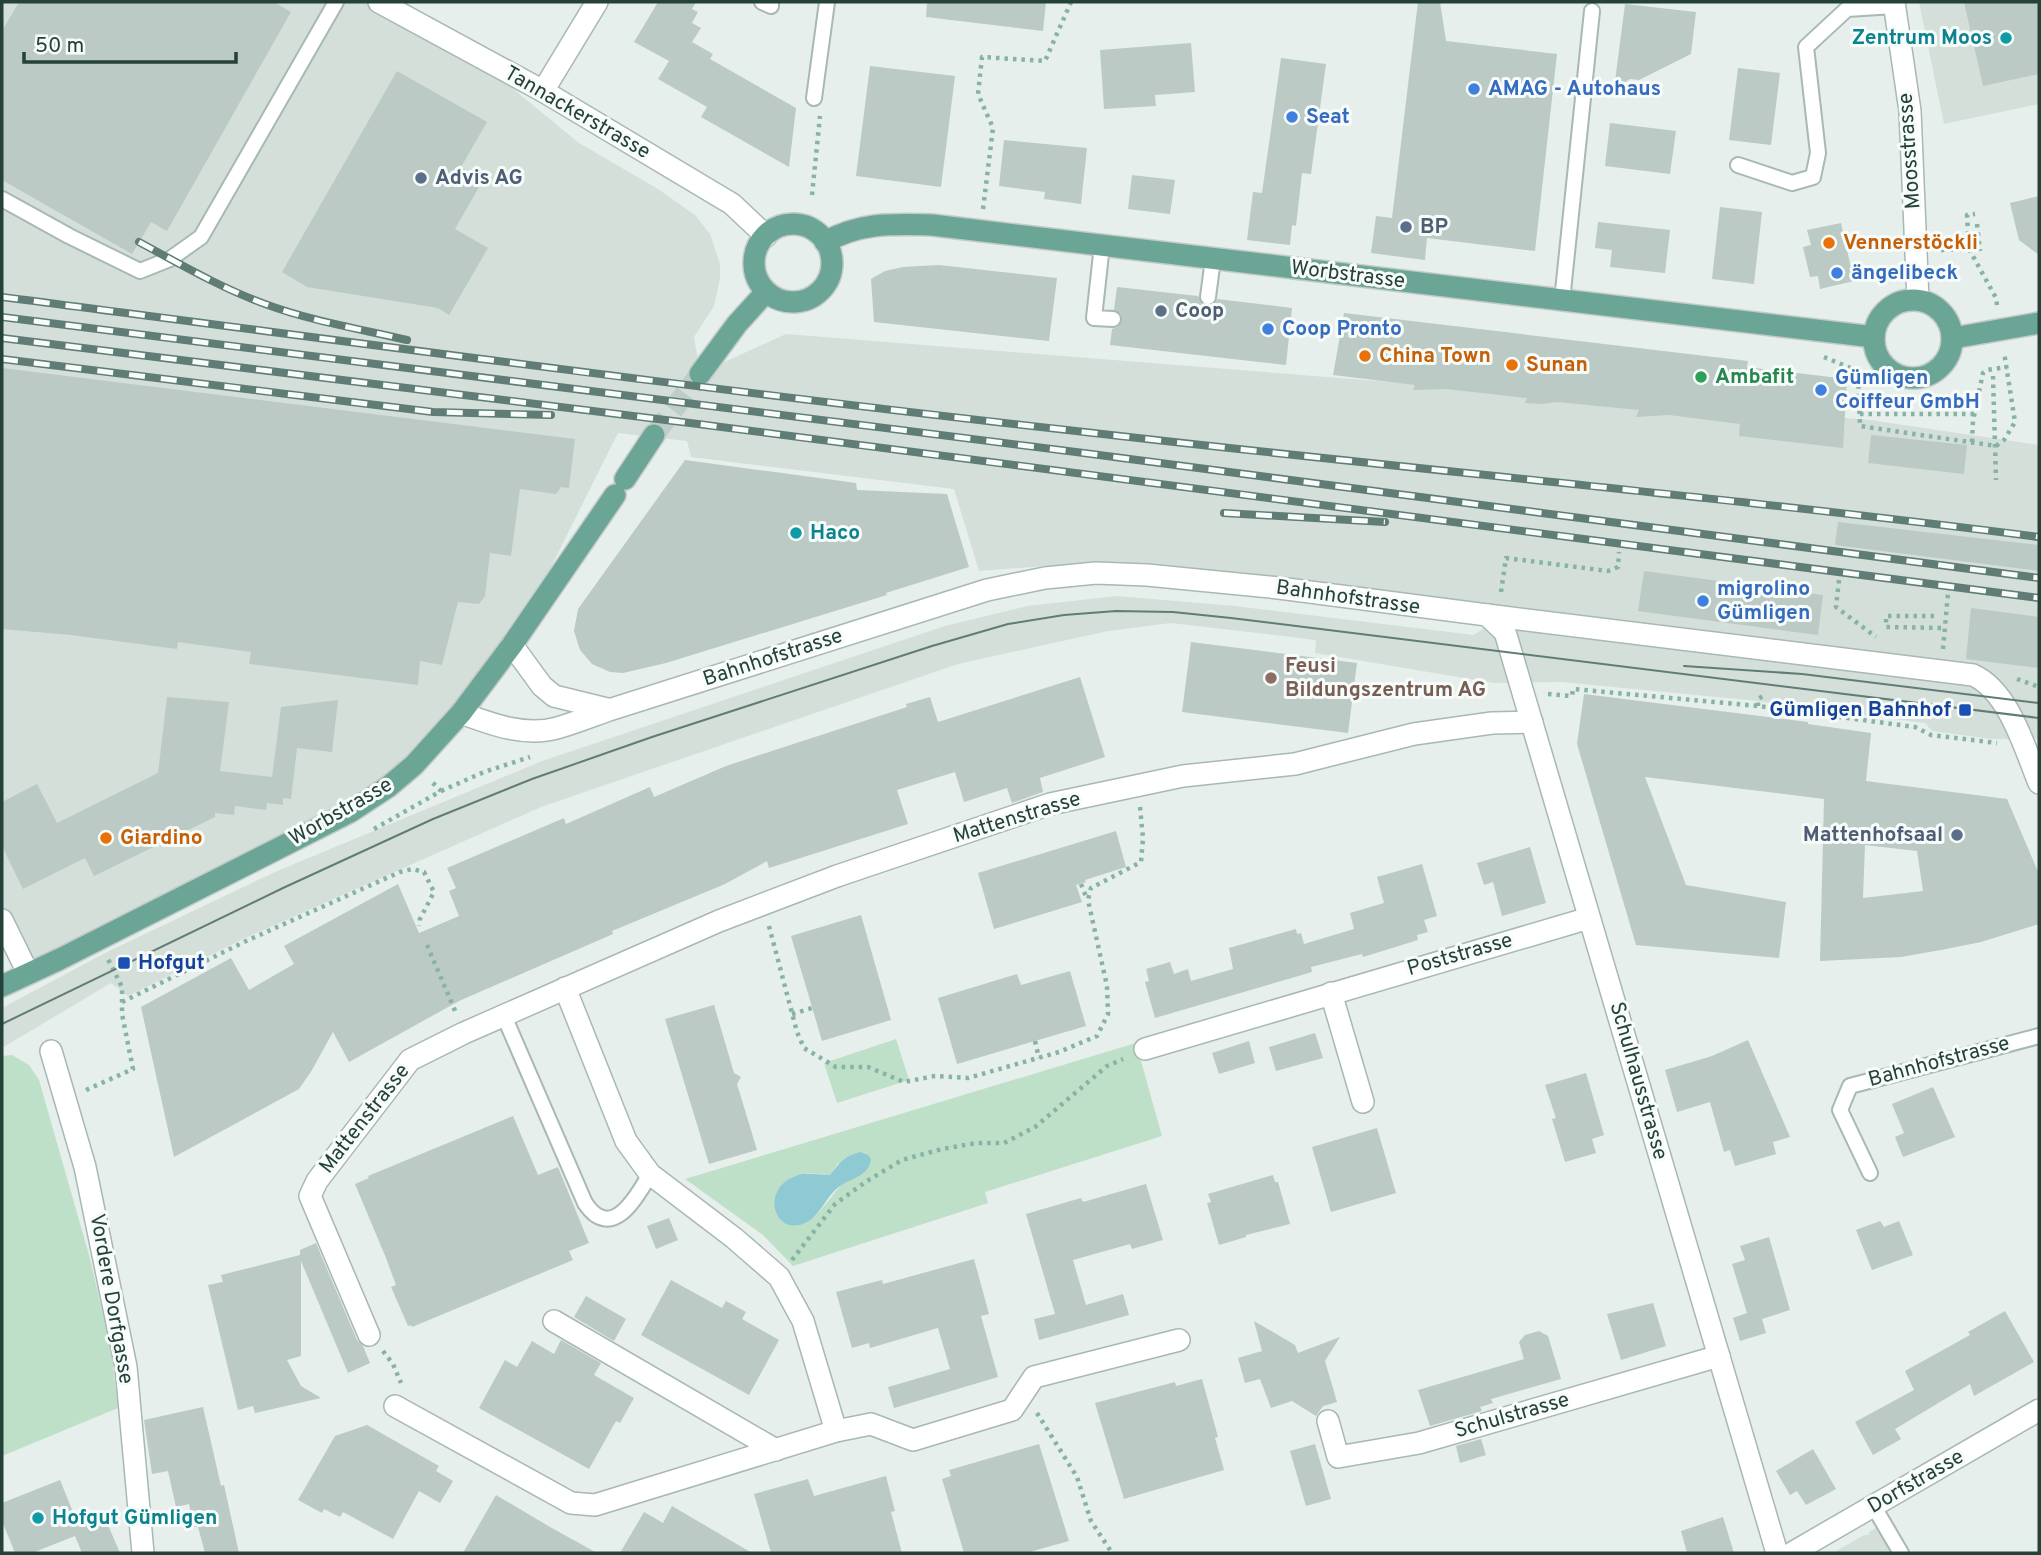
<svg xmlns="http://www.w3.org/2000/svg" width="2041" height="1555" font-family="Overpass,sans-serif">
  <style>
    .built { fill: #d4dfda }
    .green { fill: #bfe0c8; fill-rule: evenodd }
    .water { fill: #8ec9d4 }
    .building { fill: #bbcac4; fill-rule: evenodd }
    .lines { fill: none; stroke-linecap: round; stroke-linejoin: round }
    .primary-tunnel { stroke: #bfccc8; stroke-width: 21; stroke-dasharray: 21 10; stroke-linecap: butt }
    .service-casing { stroke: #a8b8b2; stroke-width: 18 }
    .minor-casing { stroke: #a8b8b2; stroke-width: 24 }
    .tertiary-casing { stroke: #a8b8b2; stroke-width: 24 }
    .primary-casing { stroke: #c2cac8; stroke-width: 24 }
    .path { stroke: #86b3a5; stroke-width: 4.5; stroke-dasharray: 3.5 5; stroke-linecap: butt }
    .service { stroke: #fff; stroke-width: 14 }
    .minor { stroke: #fff; stroke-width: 21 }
    .tertiary { stroke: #fff; stroke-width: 21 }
    .primary { stroke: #6aa596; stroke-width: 21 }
    .tram { stroke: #5f7d75; stroke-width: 2 }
    .rail-casing { stroke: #5f7d75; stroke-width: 8 }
    .rail { stroke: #f7fbf9; stroke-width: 5; stroke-dasharray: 16; stroke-linecap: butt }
    .culture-dot { fill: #0f9aa8; stroke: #f7fbf9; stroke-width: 2.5 }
    .shop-dot { fill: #3f7fe0; stroke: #f7fbf9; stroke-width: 2.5 }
    .service-dot { fill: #5c6f8a; stroke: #f7fbf9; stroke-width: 2.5 }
    .food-dot { fill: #e8710a; stroke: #f7fbf9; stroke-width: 2.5 }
    .leisure-dot { fill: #2e9e5b; stroke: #f7fbf9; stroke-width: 2.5 }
    .education-dot { fill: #8d6e63; stroke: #f7fbf9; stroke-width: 2.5 }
    .transit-dot { fill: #1a4fb4; stroke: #f7fbf9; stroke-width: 2.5 }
    .labels { text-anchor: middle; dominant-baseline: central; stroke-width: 6; stroke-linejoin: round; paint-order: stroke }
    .culture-label { font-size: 21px; font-weight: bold; fill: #0d838f; stroke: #f7fbf9; text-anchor: start }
    .shop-label { font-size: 21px; font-weight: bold; fill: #366cbe; stroke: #f7fbf9; text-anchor: start }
    .street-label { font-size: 21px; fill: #24423a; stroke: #f7fbf9 }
    .service-label { font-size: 21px; font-weight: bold; fill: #4e5e75; stroke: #f7fbf9; text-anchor: start }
    .food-label { font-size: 21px; font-weight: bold; fill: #c56008; stroke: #f7fbf9; text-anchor: start }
    .leisure-label { font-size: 21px; font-weight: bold; fill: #27864d; stroke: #f7fbf9; text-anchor: start }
    .education-label { font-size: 21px; font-weight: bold; fill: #785e54; stroke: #f7fbf9; text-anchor: start }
    .transit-label { font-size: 21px; font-weight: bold; fill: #164399; stroke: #f7fbf9; text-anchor: end }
  </style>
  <rect width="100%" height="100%" fill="#e6efeb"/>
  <g class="built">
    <path d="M2 2H379L462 47 579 143 658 189 695 215 710 234 720 264V279L714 306 694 337 700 373 786 334 1870 420 2039 445V739H1991L1932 731 1925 723 1758 701 1561 682 1494 683 1315 653 1316 640 1171 623 1108 631 958 664 541 807 241 940 128 996 111 983 2 1048V1008L105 953 275 872 542 761 945 626 1027 606 1117 596 1234 606 1474 635 1510 610 1101 562 979 571 954 489 691 457 687 441 618 433 512 645 388 787 28 973 2 920Z"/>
    <path d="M1919 2H2039V104L1944 124Z"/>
    <path d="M1877 1527 1892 1553H1833L1864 1535H1869L1868 1533Z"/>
  </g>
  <g class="green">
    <path d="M896 1039 909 1080 837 1103 824 1063Z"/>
    <path d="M1136 1043 1162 1136 985 1192 988 1203 793 1266 763 1235 685 1179ZM839 1162 840 1186C825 1204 811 1230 785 1222L806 1173 830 1175Z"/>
    <path d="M12 1055 29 1065 39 1080 89 1255 111 1348 118 1408 2 1456V1056Z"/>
  </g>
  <path class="water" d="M860 1152 868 1155 871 1159C868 1177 853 1177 840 1186 827 1195 821 1214 807 1222 773 1240 757 1183 803 1174 812 1173 822 1175 830 1175 839 1163 845 1156 860 1152Z"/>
  <g class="building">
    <path d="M19 2H274L291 12 167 231 151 222 132 254 2 180V31Z"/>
    <path d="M658 2H696L692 9 698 12 692 23 701 28 692 42 713 54 710 59 796 108 789 167 701 117 707 107 658 79 669 61 634 42Z"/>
    <path d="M927 2H1046L1043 31 926 17Z"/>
    <path d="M1418 2H1440L1446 41 1557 54 1535 251 1427 238 1425 260 1371 253 1376 216 1392 218Z"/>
    <path d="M1964 2H2039V74L1983 86Z"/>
    <path d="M1625 4 1696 12 1691 54 1639 80 1630 79 1614 89Z"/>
    <path d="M1191 43 1195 92 1155 95 1156 106 1104 109 1100 50Z"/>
    <path d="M1281 58 1326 64 1311 174 1302 173 1296 226 1292 225 1290 245 1247 240 1253 192 1262 193Z"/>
    <path d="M870 66 955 76 941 187 856 176Z"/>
    <path d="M1738 68 1780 73 1771 145 1729 140Z"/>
    <path d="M397 71 487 122 461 167 483 180 455 229 488 248 449 315 438 308 307 287 282 272Z"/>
    <path d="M1610 123 1676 131 1670 174 1605 166Z"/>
    <path d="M1004 140 1087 148 1081 204 1044 199 1045 192 999 186Z"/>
    <path d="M1132 175 1175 180 1170 214 1128 209Z"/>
    <path d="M2039 196V255L2019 240 2010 203Z"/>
    <path d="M1720 207 1762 212 1754 284 1712 279Z"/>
    <path d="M1598 222 1670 230 1665 273 1610 267 1612 250 1595 248Z"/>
    <path d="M1841 223 1854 281 1820 289 1818 276 1810 277 1803 247 1811 245 1807 230Z"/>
    <path d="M939 265 1057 278 1049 341 874 322 871 279 885 271 903 267Z"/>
    <path d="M1117 287 1198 296 1202 304 1207 307 1215 303 1217 299 1292 308 1286 365 1110 345 1112 329 1118 327 1122 320 1121 314 1114 310Z"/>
    <path d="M1344 313 1748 361 1747 367 1847 379 1843 448 1739 436 1740 424 1669 415 1636 417 1639 410 1557 402 1542 404 1525 403 1527 398 1446 389 1413 390 1415 385 1333 375Z"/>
    <path d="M2 368 575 439 569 488 561 487 556 494 520 489 511 556 490 553 485 596 479 604 458 602 442 665 420 661 418 685 249 664 251 652 178 642 177 649 71 635 2 629Z"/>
    <path d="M1871 435 1967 445 1964 474 1868 463Z"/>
    <path d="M685 460 856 483 857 490 947 494 969 567 886 593 887 595 666 663 623 673 610 672 592 664 580 650 574 631 578 609Z"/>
    <path d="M1838 522 2039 545V571L1835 545Z"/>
    <path d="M1644 571 1823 595 1818 635 1638 611Z"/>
    <path d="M1971 608 2039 617V668L1966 659Z"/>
    <path d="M1191 642 1357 663 1348 733 1182 712Z"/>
    <path d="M1080 677 1105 757 1040 778 1043 792 1012 803 1007 788 964 802 955 772 897 790 908 824 769 868 767 861 725 884 612 931 613 934 459 1001 349 1062 333 1032 312 1070 299 1089 174 1157 141 1007 231 958 249 990 294 964 284 946 398 884 419 933 459 916 449 891 456 888 447 868 564 818 566 824 650 787 654 797 726 766 907 707 906 704 930 697 938 722Z"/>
    <path d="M1584 694 1808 722V724L1871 733 1866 781 2007 799 2039 874V924L1981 942 1941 950 1901 957 1820 961 1824 799 1645 777 1686 885 1786 902 1779 958 1636 945 1577 744ZM1865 845 1917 851 1923 891 1863 898Z"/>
    <path d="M167 697 229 702 220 771 272 777 281 707 338 700 332 752 297 748 291 799 283 798V805L267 803 266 810 235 806 234 815 215 813V817L94 876 85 858 23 889 2 846V802L37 784 57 823 158 773Z"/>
    <path d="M1116 831 1126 867 1085 880 1086 882 1076 885 1082 902 994 929 978 873Z"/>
    <path d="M1530 847 1546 903 1502 916 1493 882 1484 885 1477 863Z"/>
    <path d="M1422 864 1437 916 1424 920 1428 932 1417 935 1418 940 1363 957 1362 954 1311 967 1312 972 1155 1018 1145 982 1149 981 1146 969 1170 962 1174 974 1188 969 1191 981 1233 969 1229 948 1296 929 1297 934 1301 933 1304 944 1354 929 1350 913 1384 903 1377 877Z"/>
    <path d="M861 915 891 1020 822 1041 791 936Z"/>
    <path d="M1070 971 1086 1026 957 1064 938 998 1017 974 1021 985Z"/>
    <path d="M714 1005 734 1073 741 1077 737 1084 757 1150 709 1164 665 1019Z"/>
    <path d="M1315 1033 1323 1058 1276 1071 1269 1047Z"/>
    <path d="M1748 1040 1790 1137 1773 1142 1776 1154 1735 1166 1730 1150 1724 1152 1710 1102 1677 1112 1665 1070 1712 1056Z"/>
    <path d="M1249 1041 1255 1063 1219 1074 1212 1053Z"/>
    <path d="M1586 1073 1604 1135 1592 1139 1596 1153 1565 1162 1552 1119 1556 1118 1545 1085Z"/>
    <path d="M1933 1087 1955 1137 1903 1157 1895 1137 1904 1133 1892 1104Z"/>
    <path d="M513 1116 538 1175 558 1167 589 1243 569 1251 573 1260 412 1327 411 1325 408 1326 391 1287 396 1285 386 1258 355 1184 369 1178 368 1176Z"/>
    <path d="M1377 1128 1396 1193 1331 1212 1312 1147Z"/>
    <path d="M1273 1175 1275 1182H1278L1290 1224 1246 1235V1237L1219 1245 1207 1203 1211 1202 1208 1194Z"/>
    <path d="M1146 1184 1163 1240 1132 1249 1130 1244 1073 1260 1086 1305 1123 1294 1129 1315 1039 1340 1034 1319 1055 1314 1026 1214 1081 1198 1083 1202Z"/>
    <path d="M669 1218 678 1240 656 1249 647 1226Z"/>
    <path d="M1880 1221 1884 1227 1899 1221 1913 1255 1872 1270 1856 1230Z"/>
    <path d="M1769 1237 1790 1310 1762 1319 1766 1333 1740 1341 1733 1318 1747 1313 1732 1264 1745 1260 1740 1246Z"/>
    <path d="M316 1243 357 1340 363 1346 370 1363 348 1373 301 1261V1356L287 1360 301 1386 321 1398 255 1413 253 1406 238 1410 208 1285 223 1282 221 1275 300 1255V1250Z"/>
    <path d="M974 1259 989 1314 981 1316 998 1377 894 1408 888 1387 950 1369 938 1328 870 1348 869 1343 852 1348 836 1292 882 1280 883 1284Z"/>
    <path d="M671 1280 722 1308 726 1301 746 1312 742 1319 779 1340 749 1395 641 1335Z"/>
    <path d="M586 1296 626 1319 614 1341 574 1317Z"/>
    <path d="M1653 1303 1666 1346 1621 1360 1607 1314Z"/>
    <path d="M2005 1311 2034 1362 1974 1396 1970 1384 1895 1429 1901 1439 1873 1455 1855 1422 1914 1390 1905 1371 1970 1335 1968 1332Z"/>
    <path d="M1254 1321 1295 1345 1298 1353 1340 1337 1325 1361 1337 1402 1323 1406 1316 1416 1292 1401 1271 1408 1260 1379 1245 1383 1238 1358 1262 1351Z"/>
    <path d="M1539 1331 1548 1336 1561 1379 1491 1399 1493 1403 1480 1407 1482 1411 1430 1426 1418 1390 1524 1359 1519 1342 1525 1335Z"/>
    <path d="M561 1340 601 1363 594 1375 634 1398 620 1423 616 1421 589 1469 479 1408 505 1360 517 1367 532 1341 554 1354Z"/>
    <path d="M1202 1379 1218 1437 1215 1438 1224 1470 1124 1499 1095 1403 1175 1382 1176 1386Z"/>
    <path d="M203 1407 221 1486 224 1485 239 1553H205L198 1527H194L189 1504 176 1507 168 1471 152 1474 144 1420Z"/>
    <path d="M367 1425 439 1466 436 1471 453 1481 440 1503 419 1491 393 1539 343 1512 340 1517 324 1509 322 1513 298 1500 335 1436Z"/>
    <path d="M1481 1439 1486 1455 1460 1463 1456 1446Z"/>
    <path d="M1039 1444 1069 1541 1026 1553H964L942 1479 951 1476 949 1470Z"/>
    <path d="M1315 1444 1331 1499 1306 1506 1290 1451Z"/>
    <path d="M1813 1449 1836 1489 1806 1505 1797 1491 1790 1495 1776 1471Z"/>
    <path d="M886 1476 895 1511 891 1512 902 1553H771L754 1494 808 1479 814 1496Z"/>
    <path d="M60 1480 77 1522 102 1511 120 1553H82L75 1536 32 1553H15L2 1521V1503Z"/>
    <path d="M496 1495 550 1527 597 1553H463Z"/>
    <path d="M672 1506 752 1553H620L644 1512 663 1523Z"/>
    <path d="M1723 1517 1734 1553H1687L1681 1531Z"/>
  </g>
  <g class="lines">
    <path class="primary-tunnel" d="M654 435 700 374"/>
    <g class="service-casing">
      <g id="service">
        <path d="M762 2 771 6V2"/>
        <path d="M814 98 827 2"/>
        <path d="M1738 165 1792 183 1813 177 1818 153 1806 47 1847 9 1895 6"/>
        <path d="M2 199 69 236 140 271 170 259 201 237 336 2"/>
        <path d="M1102 245 1094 318 1113 319"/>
        <path d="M1208 297 1213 259"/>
        <path d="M1562 301 1592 11"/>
        <path d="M504 1016 585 1203C611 1242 636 1199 650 1174"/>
        <path d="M1870 1173 1840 1110 1850 1086 2039 1036"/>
        <path d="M1874 1507 1901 1553"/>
      </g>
    </g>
    <g class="minor-casing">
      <g id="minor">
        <path d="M543 91 597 2"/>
        <path d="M1487 615 1973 675C2009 691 2025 749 2039 783"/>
        <path d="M2 920 28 973"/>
        <path d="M565 988 626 1141 650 1174 734 1238 779 1277 803 1321 836 1431"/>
        <path d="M1331 993 1363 1102"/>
        <path d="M1145 1049 1589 918"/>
        <path d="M51 1051 85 1167 126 1367 143 1553"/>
        <path d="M554 1321 776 1450"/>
        <path d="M369 1335 310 1196 317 1181 410 1060 464 1033 719 921 837 876 1050 804 1183 776 1295 764 1414 734 1492 723 1532 722"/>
        <path d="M395 1406 571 1503 595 1505 836 1431 871 1424 913 1440 1012 1410 1034 1377 1179 1340"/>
        <path d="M1328 1421 1338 1457 1419 1443 1719 1356"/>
      </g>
    </g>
    <g class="tertiary-casing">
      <g id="tertiary">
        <path d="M379 2 543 91 732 204 766 236"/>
        <path d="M1894 2 1910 111 1918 300"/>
        <path d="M512 645 542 686 554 696 607 709"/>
        <path d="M461 713C491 724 525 737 557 728 575 723 592 716 609 710L987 590 1045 578 1096 573 1147 575 1279 588 1487 615 1505 632 1511 652 1777 1553"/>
        <path d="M1792 1553 2039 1410"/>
      </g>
    </g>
    <g class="primary-casing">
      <g id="primary">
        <circle cx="793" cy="263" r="39"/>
        <path d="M825 242C862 222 891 224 932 225L1874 337"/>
        <circle cx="1913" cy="339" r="39"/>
        <path d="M1953 338 2039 323"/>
        <path d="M700 374 737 324 766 292"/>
        <path d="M625 479 654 435"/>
        <path d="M2 986 60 959 350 812 388 787 414 765 461 713 512 645 615 495"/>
      </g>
    </g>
    <g class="path">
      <path d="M812 195 820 116"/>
      <path d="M983 209 993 128 978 94 982 57 1045 61 1071 2"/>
      <path d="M1977 224 1980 251"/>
      <path d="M1969 249 1996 298 1997 305"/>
      <path d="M1941 250 1969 249 1967 215 1975 214"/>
      <path d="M1824 357 1858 371 1860 426 1996 446 2004 440 2015 422 2004 352"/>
      <path d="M1993 376 1996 480"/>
      <path d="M1860 414H1974"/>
      <path d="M1972 442 1973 421 1983 373 1987 370 2007 367"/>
      <path d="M1839 580 1836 607 1876 637"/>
      <path d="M1501 592 1506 558 1608 571 1618 567 1619 552"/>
      <path d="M1934 616H1886V627L1943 628"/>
      <path d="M1943 649 1948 593"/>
      <path d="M2017 679 2039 687"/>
      <path d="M1548 694 1572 696 1573 689 1758 706 1915 727 1931 735 1997 743"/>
      <path d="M1758 706V699L1763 696"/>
      <path d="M1843 718 1845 710"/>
      <path d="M441 791 484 772 530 757"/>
      <path d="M374 829 441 791 430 780"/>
      <path d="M1081 884 1087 899"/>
      <path d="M769 926 797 1032 804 1048 836 1067H868L904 1082 935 1076 968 1078 1059 1052 1097 1036 1108 1014 1107 986 1088 900 1091 888 1141 862 1143 838 1140 807"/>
      <path d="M427 945 456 1013"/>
      <path d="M122 1002 244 942 400 872 412 869 424 872 434 892 420 919 419 926"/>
      <path d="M792 1014 812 1008"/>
      <path d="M1035 1041 1039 1058"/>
      <path d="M86 1090 133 1069 122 1014V987L108 959"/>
      <path d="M792 1260 835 1204 867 1181 902 1160 942 1149 977 1143H1004L1035 1127 1107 1066 1123 1059"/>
      <path d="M383 1351 393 1364 401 1383"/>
      <path d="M1037 1413 1077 1477 1091 1521 1112 1553"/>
    </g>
    <use href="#service" class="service"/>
    <use href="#minor" class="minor"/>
    <use href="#tertiary" class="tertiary"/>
    <use href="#primary" class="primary"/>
    <g class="tram">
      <path d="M1684 666 1802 674 2039 703"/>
      <path d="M2 1024 283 888 433 819 532 779 652 737 932 646 1008 624 1064 615 1116 611 1173 612 1231 618 2039 718"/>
    </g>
    <g class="rail-casing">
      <g id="rail">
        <path d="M139 242C180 264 221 288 265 304 311 321 360 329 407 340"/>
        <path d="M2 297C360 343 717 391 1076 431 1397 468 1719 496 2039 537"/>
        <path d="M2 317 1076 452 2039 578"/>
        <path d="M2 338 698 424 2039 598"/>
        <path d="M2 359 433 412 551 415"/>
        <path d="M1224 513 1385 522"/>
      </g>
    </g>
    <use href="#rail" class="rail"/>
  </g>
  <g class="culture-dot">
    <circle cx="2006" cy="38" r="7"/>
    <circle cx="796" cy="533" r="7"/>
    <circle cx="38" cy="1518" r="7"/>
  </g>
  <g class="shop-dot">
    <circle cx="1474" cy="89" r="7"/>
    <circle cx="1292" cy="117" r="7"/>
    <circle cx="1837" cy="273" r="7"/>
    <circle cx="1268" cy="329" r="7"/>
    <circle cx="1821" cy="390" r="7"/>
    <circle cx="1703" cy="601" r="7"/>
  </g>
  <g class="service-dot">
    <circle cx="421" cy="178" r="7"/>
    <circle cx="1406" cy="227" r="7"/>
    <circle cx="1161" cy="311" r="7"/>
    <circle cx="1957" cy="835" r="7"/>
  </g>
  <g class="food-dot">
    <circle cx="1829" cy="243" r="7"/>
    <circle cx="1365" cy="356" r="7"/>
    <circle cx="1512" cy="365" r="7"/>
    <circle cx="106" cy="838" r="7"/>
  </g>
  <circle class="leisure-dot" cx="1701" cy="377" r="7"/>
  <circle class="education-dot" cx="1271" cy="678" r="7"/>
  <g class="transit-dot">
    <rect x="1958" y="703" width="14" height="14" rx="3.5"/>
    <rect x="117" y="956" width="14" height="14" rx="3.5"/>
  </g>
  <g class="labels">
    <g class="culture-label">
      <text x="1992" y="38" text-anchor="end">Zentrum Moos</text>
      <text x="810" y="533">Haco</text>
      <text x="52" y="1518">Hofgut Gümligen</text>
    </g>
    <g class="shop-label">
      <text x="1488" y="89">AMAG - Autohaus</text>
      <text x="1306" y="117">Seat</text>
      <text x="1851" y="273">ängelibeck</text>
      <text x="1282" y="329">Coop Pronto</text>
      <text x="1835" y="378">Gümligen<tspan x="1835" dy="24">Coiffeur GmbH</tspan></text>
      <text x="1717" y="589">migrolino<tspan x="1717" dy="24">Gümligen</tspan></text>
    </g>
    <g class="street-label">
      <text transform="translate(577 113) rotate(30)">Tannackerstrasse</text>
      <text transform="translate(1910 151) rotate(-94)">Moosstrasse</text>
      <text transform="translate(1348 275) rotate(7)">Worbstrasse</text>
      <text transform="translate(1348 598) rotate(8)">Bahnhofstrasse</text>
      <text transform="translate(773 658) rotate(-18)">Bahnhofstrasse</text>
      <text transform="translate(341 812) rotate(-30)">Worbstrasse</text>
      <text transform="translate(1017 818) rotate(-17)">Mattenstrasse</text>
      <text transform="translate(1460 955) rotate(-16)">Poststrasse</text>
      <text transform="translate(1939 1062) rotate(-15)">Bahnhofstrasse</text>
      <text transform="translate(1638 1081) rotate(74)">Schulhausstrasse</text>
      <text transform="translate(365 1119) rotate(-52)">Mattenstrasse</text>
      <text transform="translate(111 1299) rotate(80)">Vordere Dorfgasse</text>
      <text transform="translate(1512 1416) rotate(-16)">Schulstrasse</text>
      <text transform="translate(1916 1482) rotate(-30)">Dorfstrasse</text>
    </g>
    <g class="service-label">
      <text x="435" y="178">Advis AG</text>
      <text x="1420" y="227">BP</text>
      <text x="1175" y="311">Coop</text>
      <text x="1943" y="835" text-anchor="end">Mattenhofsaal</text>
    </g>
    <g class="food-label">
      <text x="1843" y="243">Vennerstöckli</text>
      <text x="1379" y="356">China Town</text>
      <text x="1526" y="365">Sunan</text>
      <text x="120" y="838">Giardino</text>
    </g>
    <g class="leisure-label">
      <text x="1715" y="377">Ambafit</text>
    </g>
    <g class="education-label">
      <text x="1285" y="666">Feusi<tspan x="1285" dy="24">Bildungszentrum AG</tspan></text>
    </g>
    <g class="transit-label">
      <text x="1951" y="710">Gümligen Bahnhof</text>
      <text x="138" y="963" text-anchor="start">Hofgut</text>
    </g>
  </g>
  <rect width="2041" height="1555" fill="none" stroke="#24423a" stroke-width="7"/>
  <path d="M24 52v10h212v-10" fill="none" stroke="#24423a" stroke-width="3.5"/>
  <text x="35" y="52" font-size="21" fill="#24423a" stroke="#f7fbf9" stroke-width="5" paint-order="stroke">50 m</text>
</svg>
